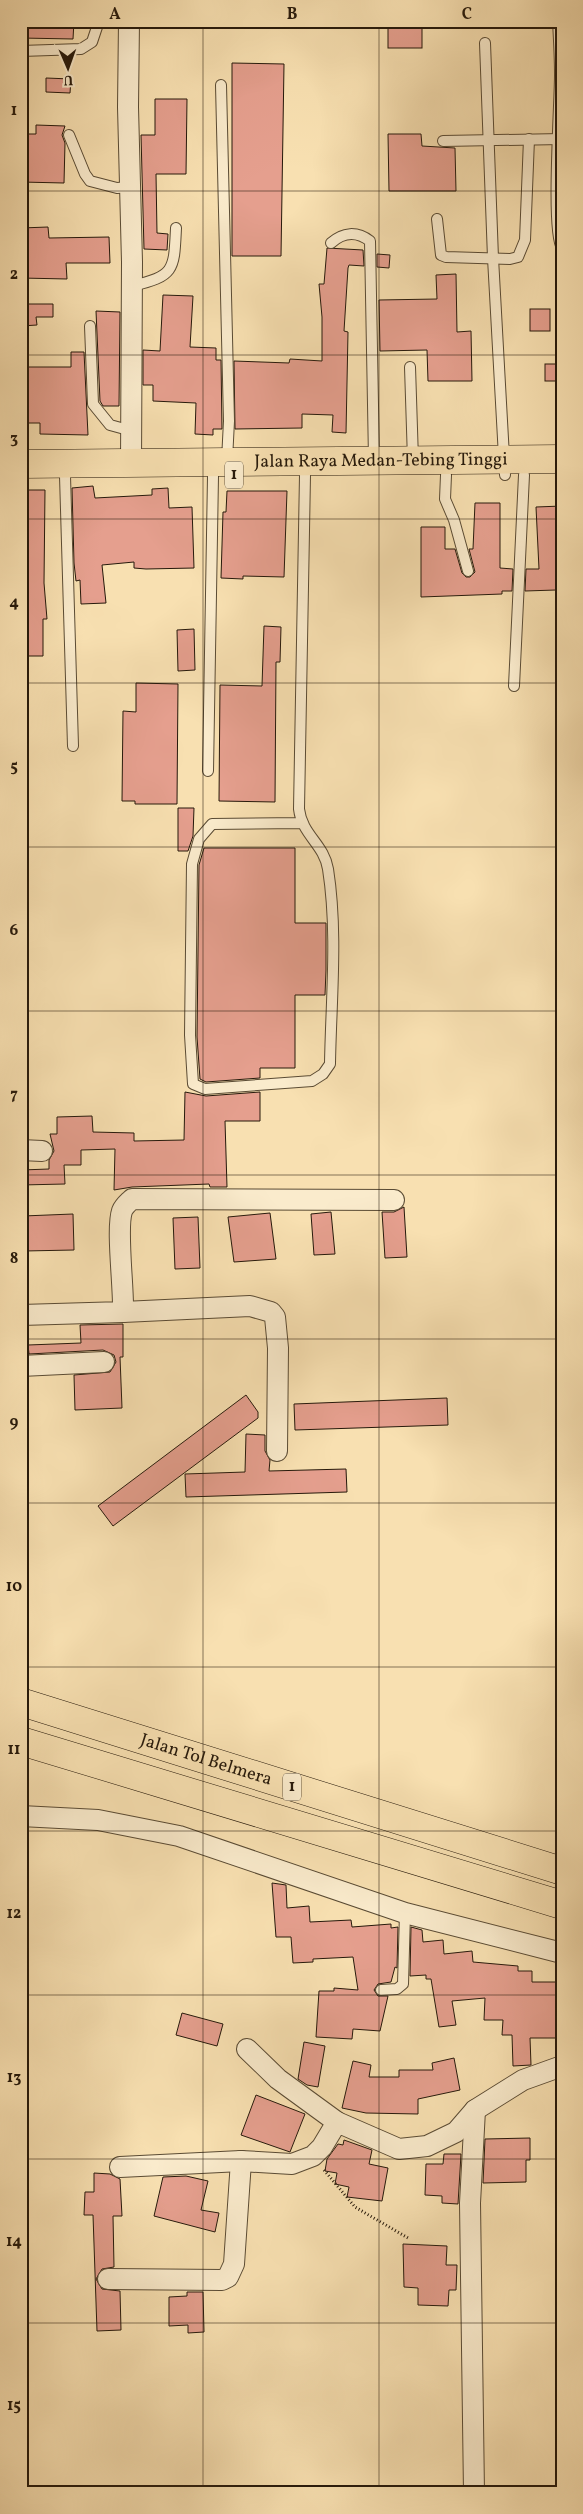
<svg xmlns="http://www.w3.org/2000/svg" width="583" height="2514" font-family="Vollkorn,serif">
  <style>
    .building { fill: #e59f8e; stroke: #26190b }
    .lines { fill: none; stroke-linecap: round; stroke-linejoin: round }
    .service-casing { stroke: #5a4b34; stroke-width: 12 }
    .minor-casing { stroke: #5a4b34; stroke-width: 22 }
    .trunk-casing { stroke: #26190b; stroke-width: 29 }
    .motorway-casing { stroke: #26190b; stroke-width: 29 }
    .path { stroke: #26190b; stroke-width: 3; stroke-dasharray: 1 2.5; stroke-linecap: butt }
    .service { stroke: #faebcc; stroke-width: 10 }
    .minor { stroke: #faebcc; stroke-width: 20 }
    .trunk { stroke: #f8e0b1; stroke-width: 28 }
    .motorway { stroke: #f8e0b1; stroke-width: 28 }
    .grid { fill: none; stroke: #26190b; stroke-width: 1; stroke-opacity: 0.55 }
    .labels { text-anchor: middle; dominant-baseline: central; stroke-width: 5; stroke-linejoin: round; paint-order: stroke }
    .shield { fill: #faebcc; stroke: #665845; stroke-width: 1 }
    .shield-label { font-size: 16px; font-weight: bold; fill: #26190b }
    .street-label { font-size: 18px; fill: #26190b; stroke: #faebcc }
    .neatline { fill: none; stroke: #26190b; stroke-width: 2 }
    .grid-label { font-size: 16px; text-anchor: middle; font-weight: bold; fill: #26190b }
  </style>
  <rect width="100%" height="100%" fill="#f8e0b1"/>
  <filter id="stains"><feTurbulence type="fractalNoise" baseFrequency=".004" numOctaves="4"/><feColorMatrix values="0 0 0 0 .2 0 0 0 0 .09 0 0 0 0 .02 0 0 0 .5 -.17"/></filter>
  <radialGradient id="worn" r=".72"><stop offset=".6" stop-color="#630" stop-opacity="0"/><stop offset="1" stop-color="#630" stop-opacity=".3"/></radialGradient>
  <g class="building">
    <path d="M21 21H74L73 39 21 38Z"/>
    <rect x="388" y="21" width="34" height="27"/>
    <path d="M232 63 284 64 281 256H232Z"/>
    <path d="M46 78 71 79 70 93 46 92Z"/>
    <path d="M155 99H187L186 174H156L157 233 168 234 167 250 144 249 141 135H155Z"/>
    <path d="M36 125 65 126 62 135 65 143 64 183 21 182V134H36Z"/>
    <path d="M388 134H421L422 146 455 148 456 191H389Z"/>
    <path d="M48 227 49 238 109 237 110 263H66L67 279 21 278V228Z"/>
    <path d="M327 248 363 250 364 266 349 265 348 268 344 331 348 332 346 433 332 432 333 415 302 414V428L235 429 234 361 289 363 290 359 322 361V317L319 284H324Z"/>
    <path d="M377 254 390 255 389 268 377 267Z"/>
    <path d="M456 274 457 332 471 331 472 381H428L427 350 380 351 379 300 437 299 436 275Z"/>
    <path d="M163 295 193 296 190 347 216 348V360H221L222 429H213V435L195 434 196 403 153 401V385H143V350L160 351Z"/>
    <path d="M21 304H53V317H36L37 325 21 326Z"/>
    <rect x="530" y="309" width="20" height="22"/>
    <path d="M96 311 120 312 119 406H103L100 401Z"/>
    <path d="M71 352H84L88 435 40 434V423H23V367H71Z"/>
    <rect x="545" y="364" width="17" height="17"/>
    <path d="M93 486 95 498 152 495V489L168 488 169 508 192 507 194 568 146 569 134 568V562L102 565 106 603 81 604 80 580 76 581 74 563 72 488Z"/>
    <path d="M23 490H45L44 583 47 619H43V656H21Z"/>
    <path d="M227 491H287L284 577 243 576V579L221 578 223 512H226Z"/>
    <path d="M475 503H500V568L513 569 512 591H502V594L421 597V527H445V549H455L462 573 466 577H470L475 572 469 549H473Z"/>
    <path d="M562 506V548H557L556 590 525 591 526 569H539L536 507Z"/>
    <path d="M264 626 281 627 280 662H276L275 802 219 801 220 685 262 686Z"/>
    <path d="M194 629 195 670 178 671 177 630Z"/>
    <path d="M136 683 178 684 177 804H135V801H122L123 711 136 712Z"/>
    <path d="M178 808H194L193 836 188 851H178Z"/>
    <path d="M204 848H295V923H326V970L325 995H295V1068H260V1078L206 1082 200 1079 197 1037 199 865Z"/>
    <path d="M185 1092 206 1096 260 1092V1121H225L227 1187H210L209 1184 132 1187 114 1190 115 1149 81 1150V1165H64L65 1184 21 1185V1170L49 1169V1160L54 1151 50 1134H57V1117L92 1116 93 1132 134 1133V1141L184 1140Z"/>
    <path d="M404 1207 407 1257 385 1258 382 1212H394Z"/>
    <path d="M331 1212 335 1254 314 1255 311 1214Z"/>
    <path d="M270 1213 276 1259 234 1262 228 1217Z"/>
    <path d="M73 1214 74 1250 24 1251 23 1216Z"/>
    <path d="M198 1217 200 1268 175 1269 173 1218Z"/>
    <path d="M123 1324V1357H120L122 1408 75 1410 74 1375 110 1372 116 1362 114 1355 103 1350 29 1354 28 1345 81 1343 80 1325Z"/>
    <path d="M246 1395 258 1412V1418L113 1526 98 1506Z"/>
    <path d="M447 1398 448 1425 295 1430 294 1404Z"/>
    <path d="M246 1434 265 1435V1451L270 1460 269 1471 346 1469 347 1492 186 1497 185 1474 245 1472Z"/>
    <path d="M272 1883 286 1885 287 1908 309 1906 310 1922 351 1920 352 1927 391 1924V1928L398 1927 397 1968 395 1967 391 1982 378 1984 374 1990 378 1996H388L380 2031 353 2029 352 2039 316 2037 319 1991H334V1988L358 1990 353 1957 313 1959V1962L293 1963 291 1937H276Z"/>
    <path d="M411 1927 422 1930 423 1942 443 1940 444 1954 472 1951 473 1962 518 1966V1971H532V1982H562V2038H530L531 2065 513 2066 512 2035H502L503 2020H484L485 1998 452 2001 456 2025 439 2027 431 1979H426V1975L410 1976Z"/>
    <path d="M182 2013 223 2024 217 2046 176 2035Z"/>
    <path d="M304 2042 325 2046 318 2087 307 2085 298 2079Z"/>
    <path d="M454 2058 460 2090 418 2099V2114L366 2113 342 2108 353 2061 371 2065 369 2077H399V2070H433L432 2063Z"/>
    <path d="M256 2095 305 2114 290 2152 241 2135Z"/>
    <path d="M530 2138V2160H526V2182L483 2183 485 2139Z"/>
    <path d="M344 2140 372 2150 369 2164 388 2168 382 2201 347 2197 349 2187 335 2184 337 2173 325 2171 327 2159 338 2144 343 2145Z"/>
    <path d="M444 2154H461L458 2204 442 2203V2196L425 2195 426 2164H443Z"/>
    <path d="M94 2173 110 2174 120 2179 122 2216H113L114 2267 102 2269 96 2279 102 2289 120 2291 121 2330 97 2331 93 2215H84L85 2192H94Z"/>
    <path d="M186 2176 208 2181 201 2210 219 2213 215 2232 154 2216 163 2177Z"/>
    <path d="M403 2244 447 2246 446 2265H457L456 2290H449L448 2306 418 2305V2288L404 2287Z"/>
    <path d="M187 2292H203L204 2332 188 2333V2325L169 2326V2297L187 2296Z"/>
  </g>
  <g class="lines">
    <g class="service-casing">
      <g id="service">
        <path d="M558 21C559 39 560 57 560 75 560 104 551 232 562 248"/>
        <path d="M485 43 493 258 505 475"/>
        <path d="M21 51 81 49 92 42 99 21"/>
        <path d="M221 85 229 421 227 460"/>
        <path d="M69 135 85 174 90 181 117 188 130 187"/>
        <path d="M443 141 562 139"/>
        <path d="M437 219 441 255 446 257 510 259 518 257 525 240 529 139"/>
        <path d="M331 243C343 232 357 231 370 241L374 459"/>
        <path d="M132 286C175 276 174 270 176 228"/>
        <path d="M90 326 93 404 110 425 132 431"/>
        <path d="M410 367 413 460"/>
        <path d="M446 475 445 499 454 520 468 571"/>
        <path d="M65 476 73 746"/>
        <path d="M514 686 524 475"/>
        <path d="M208 771 213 476"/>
        <path d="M301 823 212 824 199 839 192 864 190 1035 193 1084 205 1089 312 1081 323 1074 330 1064C331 1000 338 933 328 869 324 844 302 835 299 809L305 475"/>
        <path d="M381 1990 397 1989 403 1984 405 1913"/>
      </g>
    </g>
    <g class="minor-casing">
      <g id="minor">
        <path d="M129 21 128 107 132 262 131 463"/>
        <path d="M21 1150 42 1151"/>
        <path d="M123 1312 250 1306 271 1312 275 1317 278 1348 277 1451"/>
        <path d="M21 1315 123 1312C124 1288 116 1229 122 1211 124 1206 128 1203 132 1199L394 1200"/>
        <path d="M21 1366 104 1362"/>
        <path d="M21 1816 98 1820 179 1836 405 1913 562 1953"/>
        <path d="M247 2049 278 2079 337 2122"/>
        <path d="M120 2167 241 2161 292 2164 313 2156 322 2147 337 2122 399 2149 427 2146 456 2132 475 2110 523 2080 562 2066"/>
        <path d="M108 2279 222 2280 228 2277 234 2264 241 2161"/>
        <path d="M474 2493 470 2203 475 2110"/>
      </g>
    </g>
    <g class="trunk-casing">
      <g id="trunk">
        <path id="s1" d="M21 464 562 459"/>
      </g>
    </g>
    <g class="motorway-casing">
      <g id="motorway">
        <path id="s2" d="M21 1702 562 1871"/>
        <path d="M21 1741 562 1905"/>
      </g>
    </g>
    <path class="path" d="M324 2170 355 2207 408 2238"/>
    <use href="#service" class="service"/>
    <use href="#minor" class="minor"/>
    <use href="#trunk" class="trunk"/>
    <use href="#motorway" class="motorway"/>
  </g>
  <path class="grid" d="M203 21V2493M379 21V2493M21 191H562M21 355H562M21 519H562M21 683H562M21 847H562M21 1011H562M21 1175H562M21 1339H562M21 1503H562M21 1667H562M21 1831H562M21 1995H562M21 2159H562M21 2323H562"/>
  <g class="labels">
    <g class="shield">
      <rect x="225" y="461.5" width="18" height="27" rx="4"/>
      <rect x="283" y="1773.5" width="18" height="27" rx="4"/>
    </g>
    <g class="shield-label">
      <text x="234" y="475">1</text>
      <text x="292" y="1787">1</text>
    </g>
    <g class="street-label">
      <text stroke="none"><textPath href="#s1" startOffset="360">Jalan Raya Medan-Tebing Tinggi</textPath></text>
      <text stroke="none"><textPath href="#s2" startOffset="194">Jalan Tol Belmera</textPath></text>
    </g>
  </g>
  <rect width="583" height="2514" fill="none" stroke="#f8e0b1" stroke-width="55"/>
  <g transform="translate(68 68) rotate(178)" stroke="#faebcc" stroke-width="4" paint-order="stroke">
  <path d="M0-4L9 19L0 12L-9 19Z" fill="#26190b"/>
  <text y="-8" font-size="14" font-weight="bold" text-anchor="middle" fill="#26190b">U</text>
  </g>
  <rect x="28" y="28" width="528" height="2458" class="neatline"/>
  <g class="grid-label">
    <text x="115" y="19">A</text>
    <text x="292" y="19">B</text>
    <text x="467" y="19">C</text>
    <text x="14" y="115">1</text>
    <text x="14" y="279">2</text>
    <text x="14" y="443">3</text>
    <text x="14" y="607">4</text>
    <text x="14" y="771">5</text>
    <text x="14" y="935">6</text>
    <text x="14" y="1099">7</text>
    <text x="14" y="1263">8</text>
    <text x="14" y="1427">9</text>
    <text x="14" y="1591">10</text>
    <text x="14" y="1754">11</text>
    <text x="14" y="1918">12</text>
    <text x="14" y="2082">13</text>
    <text x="14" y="2246">14</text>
    <text x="14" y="2410">15</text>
  </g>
  <rect width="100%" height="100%" filter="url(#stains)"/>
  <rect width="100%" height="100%" fill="url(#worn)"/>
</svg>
